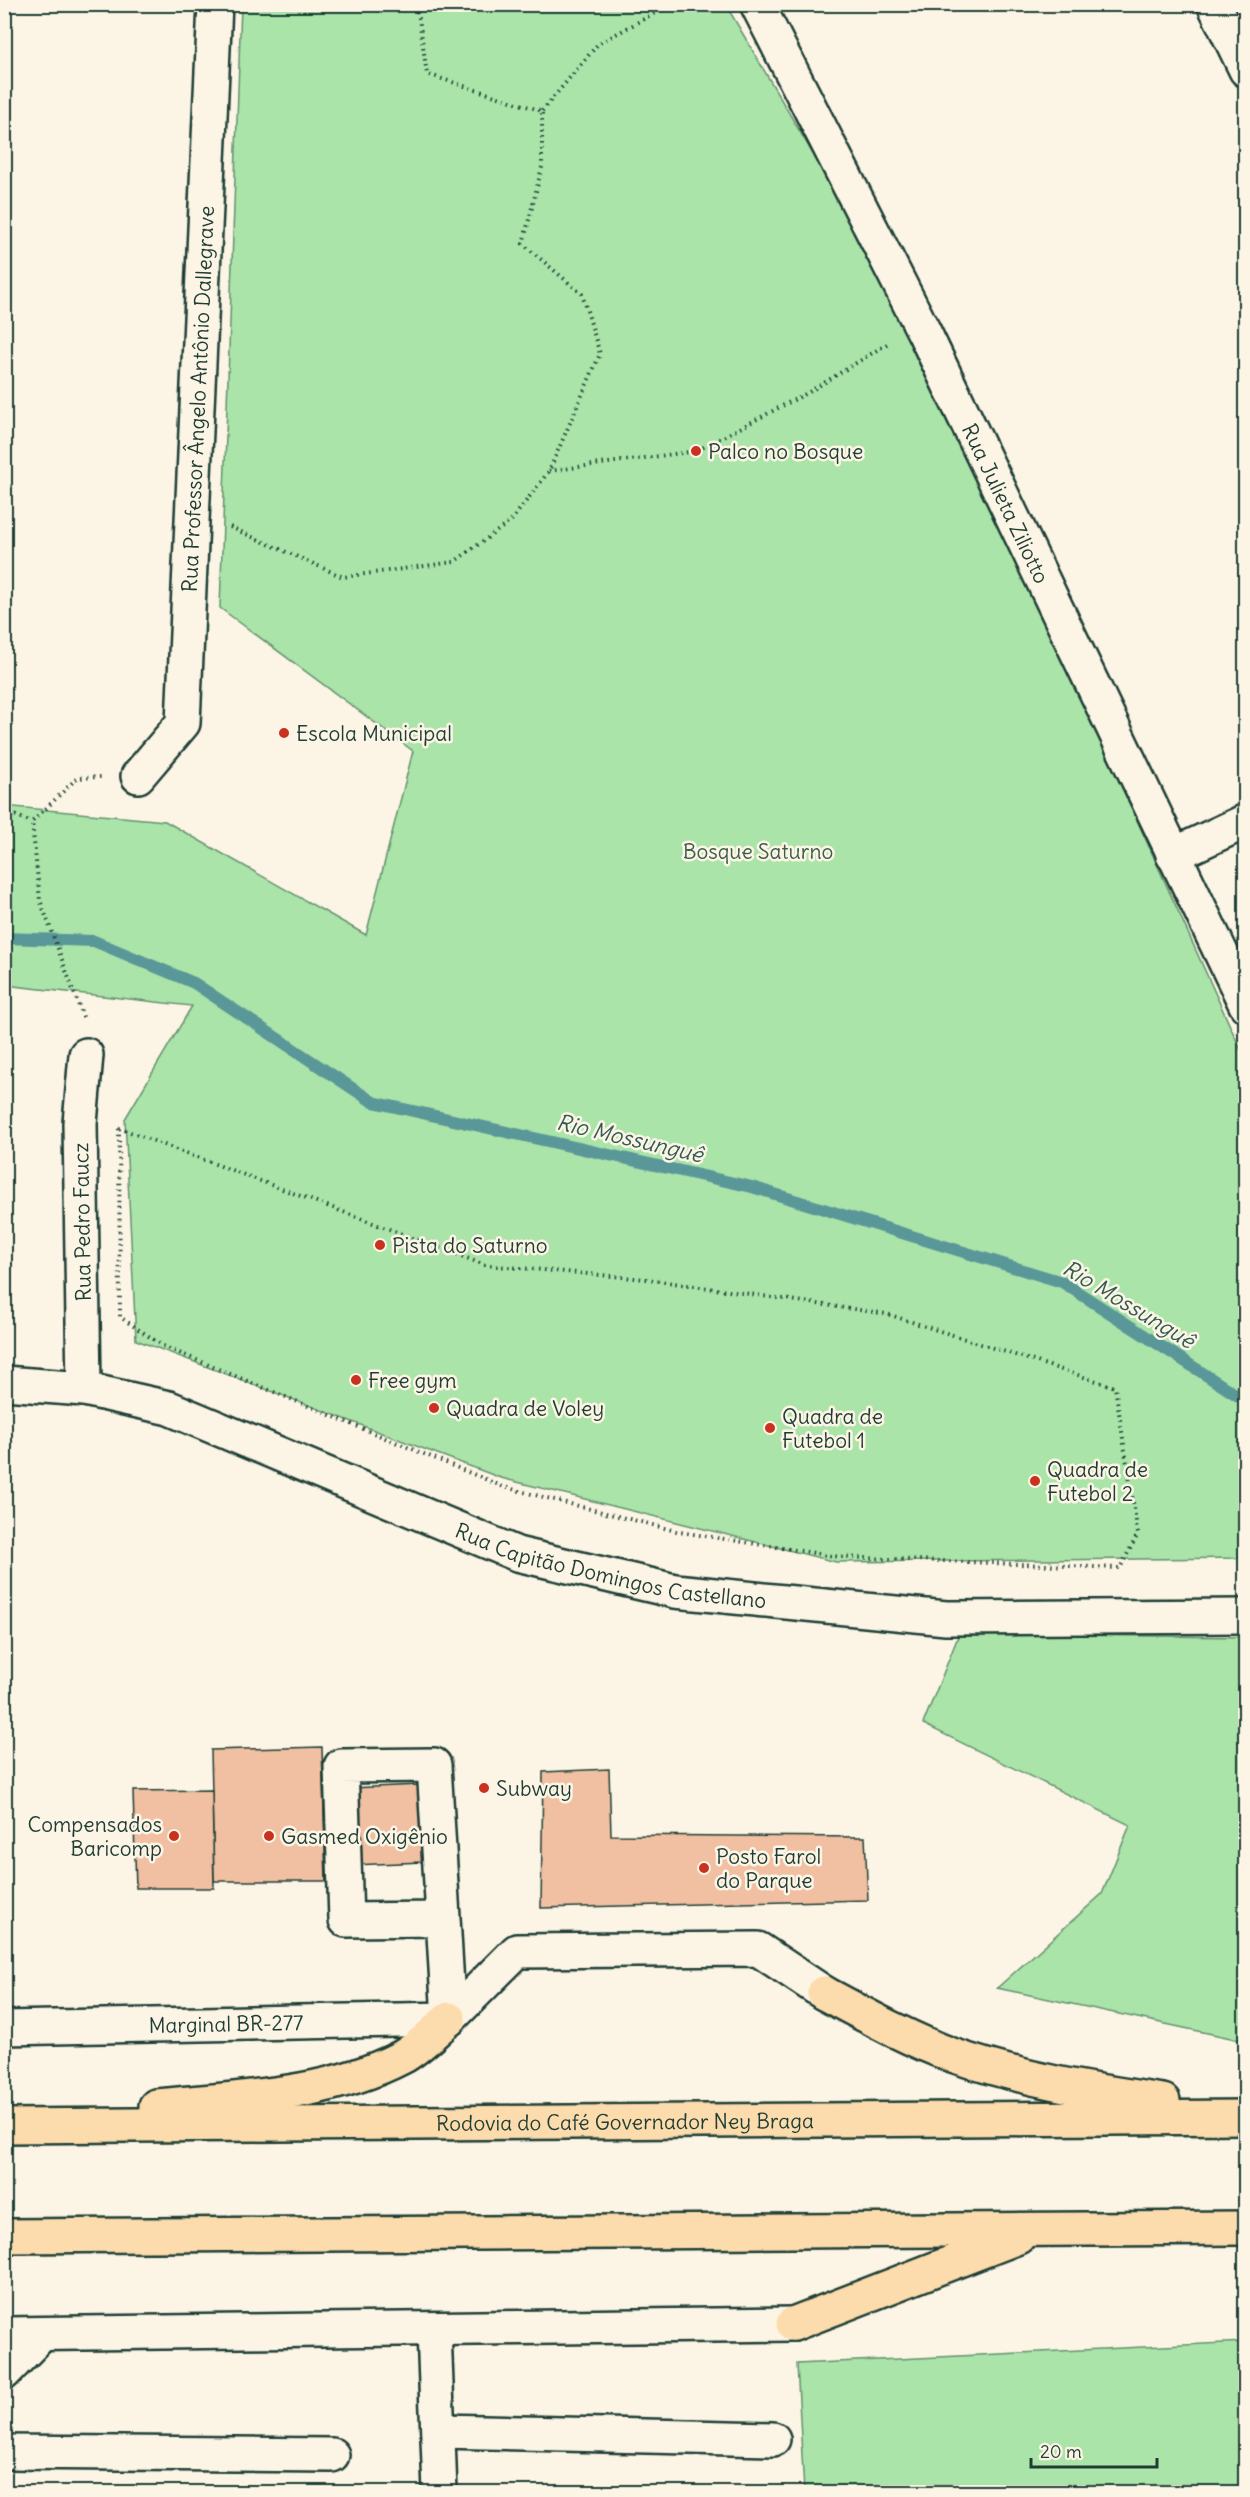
<svg xmlns="http://www.w3.org/2000/svg" width="1250" height="2497" font-family="Delius,sans-serif">
  <style>
    .green { fill: #aae4a9; stroke: #64906e; stroke-width: 1.5 }
    .lines { fill: none; stroke-linecap: round; stroke-linejoin: round }
    .stream { stroke: #5a9798; stroke-width: 12 }
    .building { fill: #f1c0a2; stroke: #1f3d34; stroke-width: 1.5 }
    .minor-casing { stroke: #1f3d34; stroke-width: 38 }
    .highway-casing { stroke: #1f3d34; stroke-width: 38 }
    .path { stroke: #1f3d34; stroke-width: 4; stroke-dasharray: 1.5 4.5; stroke-linecap: butt }
    .minor { stroke: #fcf5e5; stroke-width: 33 }
    .highway { stroke: #fcdcac; stroke-width: 33 }
    .poi-dot { fill: #c8321e; stroke: #fcf5e5; stroke-width: 2 }
    .labels { text-anchor: middle; dominant-baseline: central; stroke-width: 5; stroke-linejoin: round; paint-order: stroke }
    .street-label { font-size: 21px; fill: #1f3d34; stroke: #fcf5e5 }
    .poi-label { font-size: 21px; fill: #1f3d34; stroke: #fcf5e5; text-anchor: start }
    .park-label { font-size: 21px; fill: #3b5e4b; stroke: #fcf5e5 }
    .water-label { font-size: 22px; font-style: italic; fill: #335b55; stroke: #fcf5e5 }
  </style>
  <rect width="100%" height="100%" fill="#fcf5e5"/>
  <filter id="ink" filterUnits="userSpaceOnUse"><feTurbulence type="fractalNoise" baseFrequency=".0167" numOctaves="2"/><feDisplacementMap in="SourceGraphic" scale="12" xChannelSelector="R" yChannelSelector="G"/><feConvolveMatrix kernelMatrix="1 2 1 2 8 2 1 2 1" color-interpolation-filters="sRGB"/></filter>
  <g filter="url(#ink)">
    <g class="green">
      <path d="M241 5H726L914 327 1245 1059V1558L836 1562 501 1478 136 1340 125 1119 192 1006 5 985 4 806 165 821 366 935 413 751 220 608Z"/>
      <path d="M959 1634 1245 1637V2041L997 1988 1102 1894 1130 1825 923 1724Z"/>
      <path d="M1245 2342V2492H804L797 2364Z"/>
    </g>
    <g class="lines">
      <path class="stream" d="M4 938 94 941 194 983 373 1102 752 1187 1062 1282 1246 1401"/>
    </g>
    <g class="building">
      <path d="M322 1747 326 1881H214L211 1750Z"/>
      <path d="M609 1769 611 1835 865 1837 868 1900 541 1908 543 1772Z"/>
      <path d="M420 1785 423 1862 353 1865 350 1788Z"/>
      <path d="M212 1790 214 1888H136L133 1791Z"/>
    </g>
    <g class="lines">
      <g class="minor-casing">
        <g id="minor">
          <path id="s1" d="M757 4 924 332 1246 1005"/>
          <path d="M1214 4 1246 70"/>
          <path id="s2" d="M138 776 183 723 215 4"/>
          <path d="M1173 855 1246 821"/>
          <path id="s3" d="M4 1383 84 1389 169 1408 517 1554 675 1591 946 1618 1246 1616"/>
          <path d="M84 1389 80 1123 86 1055"/>
          <path d="M442 1919 346 1920 341 1766 434 1765 449 2019"/>
          <path d="M449 2019 517 1951 758 1949 824 1993"/>
          <path id="s4" d="M4 2028 449 2019"/>
          <path d="M434 2330 440 2492"/>
          <path d="M4 2334 793 2324"/>
          <path d="M4 2373 41 2335"/>
          <path d="M439 2431 773 2439"/>
          <path d="M4 2452 332 2455"/>
        </g>
      </g>
      <g class="highway-casing">
        <g id="highway">
          <path d="M824 1993C865 2015 908 2039 952 2055 1021 2079 1092 2091 1163 2101"/>
          <path d="M156 2106C238 2098 328 2096 402 2057 419 2048 434 2031 449 2019"/>
          <path id="s5" d="M4 2126 1246 2117"/>
          <path d="M4 2236 1246 2228"/>
          <path d="M793 2324 1018 2237"/>
        </g>
      </g>
      <g class="path">
        <path d="M542 111 598 44 671 4"/>
        <path d="M549 471 696 451 809 392 887 344"/>
        <path d="M230 527 343 577 454 562 511 521 549 471 600 354 582 294 523 244 542 167V111L427 74 417 4"/>
        <path d="M4 811 32 822"/>
        <path d="M83 1017 40 900 32 822 77 778 101 777"/>
        <path d="M119 1128 485 1265 646 1279 887 1314 1115 1387 1138 1534 1120 1568 840 1557 680 1532 504 1487 165 1347 120 1317Z"/>
      </g>
      <use href="#minor" class="minor"/>
      <use href="#highway" class="highway"/>
    </g>
  </g>
  <g class="poi-dot">
    <circle cx="696" cy="451" r="6"/>
    <circle cx="284" cy="733" r="6"/>
    <circle cx="380" cy="1245" r="6"/>
    <circle cx="356" cy="1380" r="6"/>
    <circle cx="434" cy="1408" r="6"/>
    <circle cx="770" cy="1428" r="6"/>
    <circle cx="1035" cy="1481" r="6"/>
    <circle cx="484" cy="1788" r="6"/>
    <circle cx="174" cy="1836" r="6"/>
    <circle cx="269" cy="1836" r="6"/>
    <circle cx="704" cy="1868" r="6"/>
  </g>
  <g class="labels">
    <g class="street-label">
      <text stroke="none"><textPath href="#s2" startOffset="394">Rua Professor Ângelo Antônio Dallegrave</textPath></text>
      <text stroke="none"><textPath href="#s1" startOffset="558">Rua Julieta Ziliotto</textPath></text>
      <text transform="translate(82 1222) rotate(-91)">Rua Pedro Faucz</text>
      <text stroke="none"><textPath href="#s3" startOffset="639">Rua Capitão Domingos Castellano</textPath></text>
      <text stroke="none"><textPath href="#s4" startOffset="222">Marginal BR-277</textPath></text>
      <text stroke="none"><textPath href="#s5" startOffset="621">Rodovia do Café Governador Ney Braga</textPath></text>
    </g>
    <g class="poi-label">
      <text x="708" y="451">Palco no Bosque</text>
      <text x="296" y="733">Escola Municipal</text>
      <text x="392" y="1245">Pista do Saturno</text>
      <text x="368" y="1380">Free gym</text>
      <text x="446" y="1408">Quadra de Voley</text>
      <text x="782" y="1416">Quadra de<tspan x="782" dy="24">Futebol 1</tspan></text>
      <text x="1047" y="1469">Quadra de<tspan x="1047" dy="24">Futebol 2</tspan></text>
      <text x="496" y="1788">Subway</text>
      <text x="162" y="1824" text-anchor="end">Compensados<tspan x="162" dy="24">Baricomp</tspan></text>
      <text x="281" y="1836">Gasmed Oxigênio</text>
      <text x="716" y="1856">Posto Farol<tspan x="716" dy="24">do Parque</tspan></text>
    </g>
    <g class="park-label">
      <text x="758" y="851">Bosque Saturno</text>
    </g>
    <g class="water-label">
      <text transform="translate(630 1138) rotate(13)">Rio Mossunguê</text>
      <text transform="translate(1129 1304) rotate(31)">Rio Mossunguê</text>
    </g>
  </g>
  <rect width="1250" height="2497" fill="none" stroke="#fcf5e5" stroke-width="24"/>
  <rect x="12" y="12" width="1226" height="2473" fill="none" stroke="#1f3d34" stroke-width="2" filter="url(#ink)"/>
  <path d="M1031 2458v9h126v-9" fill="none" stroke="#1f3d34" stroke-width="3"/>
  <text x="1040" y="2458" font-size="18" fill="#1f3d34" stroke="#fcf5e5" stroke-width="4.5" paint-order="stroke">20 m</text>
</svg>
